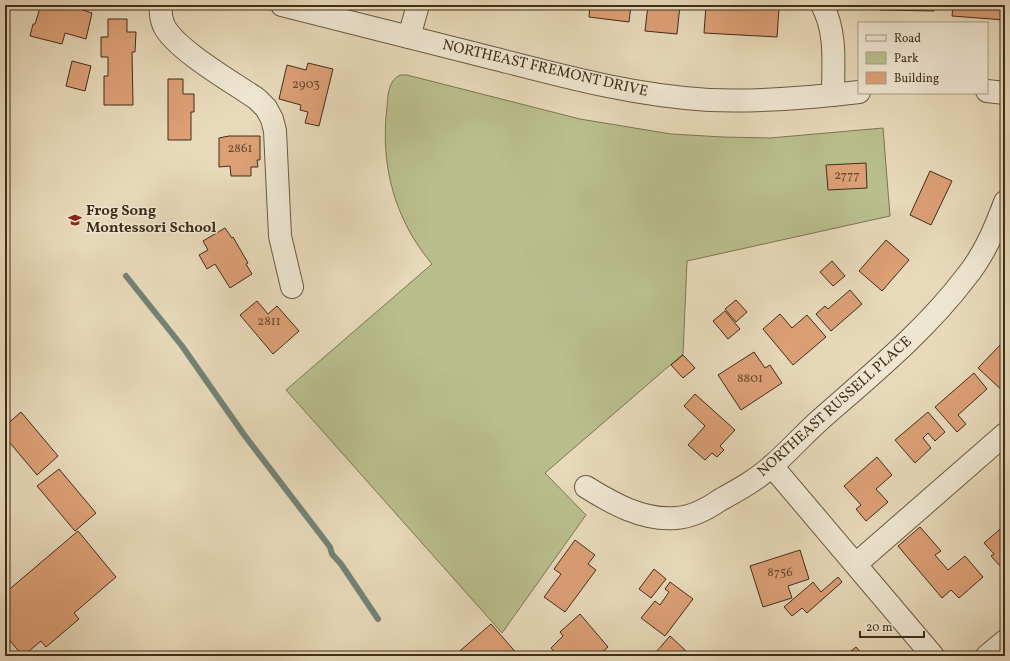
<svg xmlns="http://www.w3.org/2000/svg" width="1010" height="661" font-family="Vollkorn,serif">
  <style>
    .green { fill: #b9be8d; stroke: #7c7652 }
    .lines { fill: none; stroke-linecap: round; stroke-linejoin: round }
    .stream { stroke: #748275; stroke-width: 6 }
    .building { fill: #dc9f76; stroke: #402f18 }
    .minor-casing { stroke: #6a5a40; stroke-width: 24 }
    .minor { stroke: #efe6d2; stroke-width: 22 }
    .labels { text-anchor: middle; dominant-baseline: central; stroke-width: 3; stroke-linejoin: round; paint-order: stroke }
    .number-label { font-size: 13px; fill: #674b30 }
    .street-label { font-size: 15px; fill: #402f18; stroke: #efe6d2 }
    .poi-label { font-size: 15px; font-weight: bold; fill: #402f18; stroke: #efe6d2; text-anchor: start }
  </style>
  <rect width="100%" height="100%" fill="#e7d9ba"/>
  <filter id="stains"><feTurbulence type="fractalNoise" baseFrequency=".005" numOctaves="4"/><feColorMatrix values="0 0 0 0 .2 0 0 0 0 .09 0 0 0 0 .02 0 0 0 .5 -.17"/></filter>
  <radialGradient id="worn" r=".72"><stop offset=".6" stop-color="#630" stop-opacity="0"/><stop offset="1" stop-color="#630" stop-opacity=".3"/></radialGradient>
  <path class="green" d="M400 75H407L580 119 671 134 723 137 770 138 883 128 890 216 687 261 683 354 545 473 586 515 502 633 286 390 432 264C394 219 380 164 387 107 388 95 388 81 400 75Z"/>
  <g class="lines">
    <path class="stream" d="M126 276 182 346 245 436 330 547 332 554 341 564 378 619"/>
  </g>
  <g class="building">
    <path d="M41 5H53L67 8 68 5 92 13 86 39 65 33 62 44 30 36 33 24H35Z"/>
    <path d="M590 5H631L629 22 589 17Z"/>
    <path d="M648 5H680L677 34 645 31Z"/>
    <path d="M706 5 779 8 777 37 704 33Z"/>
    <path d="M880 5H935L934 11 880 10Z"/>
    <path d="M953 5H1005V20L952 16Z"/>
    <path d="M108 19H127V32H136L135 52H132L133 105H104V76H108V57H101V37H108Z"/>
    <path d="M72 61 91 66 85 91 66 86Z"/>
    <path d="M308 63 333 69 319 126 305 123 308 112 300 110 301 105 279 99 287 65 306 70Z"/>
    <path d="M168 79H183V94H194V112H191V140H168Z"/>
    <path d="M229 136H260V160H257L258 167H251V176H231L230 166 219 167V138Z"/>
    <path d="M866 163 867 188 828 190 826 165Z"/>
    <path d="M930 171 952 181 931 225 910 215Z"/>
    <path d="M225 228 232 238 233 237 248 263 246 264 252 274 230 288 215 264 207 269 199 255 208 250 203 241Z"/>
    <path d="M886 240 909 260 882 291 859 271Z"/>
    <path d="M832 261 845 276 833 286 820 272Z"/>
    <path d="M850 290 862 304 831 331 816 314 825 306 828 309Z"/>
    <path d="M736 300 747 312 736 322 725 309Z"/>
    <path d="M257 301 268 314 277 306 299 331 273 354 240 315Z"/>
    <path d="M725 311 740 329 728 339 713 321Z"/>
    <path d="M780 314 792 328 807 315 826 337 793 365 763 329Z"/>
    <path d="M1005 340V393L978 368Z"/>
    <path d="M754 352 765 368 770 365 782 383 741 410 718 375Z"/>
    <path d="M683 355 695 368 683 378 671 365Z"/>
    <path d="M974 373 987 389 958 415 966 424 957 432 935 407Z"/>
    <path d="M695 394 735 430 720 446 724 450 717 457 712 453 705 460 688 445 705 426 684 406Z"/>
    <path d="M21 412 58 456 37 475 5 437V426Z"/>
    <path d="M928 412 945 432 935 441 928 433 923 438 931 448 915 463 895 440Z"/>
    <path d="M877 457 892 475 876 489 888 502 866 521 856 509 861 505 844 486Z"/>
    <path d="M59 469 96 513 75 531 37 486Z"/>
    <path d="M1005 525V563L1000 566 991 556 994 554 984 543Z"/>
    <path d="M920 527 941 551 935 555 948 570 965 556 983 577 959 598 951 590 942 598 898 546Z"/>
    <path d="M78 531 116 577 74 613 79 619 46 647 41 641 23 656 5 635V593Z"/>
    <path d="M575 540 595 555 588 564 596 570 565 612 544 597 561 574 554 569Z"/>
    <path d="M800 550 809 579 788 586 792 598 763 607 750 566Z"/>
    <path d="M654 569 666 579 651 598 639 589Z"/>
    <path d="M838 577 842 582 807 613 802 608 792 616 784 607 811 584 813 582 821 592Z"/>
    <path d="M670 582 693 599 665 636 641 618 655 601 660 605 669 592 665 589Z"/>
    <path d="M580 614 608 647 598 656H586L583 652 579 656H558L551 648 563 636 560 632Z"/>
    <path d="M491 624 519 656H454Z"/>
    <path d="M670 636 686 651 682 656H663L657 651Z"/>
    <path d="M856 647 864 656H845Z"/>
  </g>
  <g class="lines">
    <g class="minor-casing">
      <g id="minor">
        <path d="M161 5C160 13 161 19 164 26 176 50 234 83 257 99L266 108 272 119 275 131 280 236 292 287"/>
        <path d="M282 5C353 23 425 41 496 59 566 77 636 96 709 100 759 102 809 98 859 92"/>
        <path d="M822 5C837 32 833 65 833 95"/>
        <path d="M409 37 418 5"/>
        <path d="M987 91 1005 93"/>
        <path d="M772 466 933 656"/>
        <path d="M586 487C612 503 643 521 676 518 692 517 707 509 720 500 738 490 758 479 773 465 790 450 805 433 821 419 872 374 925 331 966 277 984 255 995 229 1005 202"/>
        <path d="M856 564 1005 434"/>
        <path d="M987 656 1005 641"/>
      </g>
    </g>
    <use href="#minor" class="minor"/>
  </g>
  <defs>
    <g id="school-bare" transform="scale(1.08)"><path d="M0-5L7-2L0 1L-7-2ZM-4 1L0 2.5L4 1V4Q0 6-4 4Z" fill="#8f2418" stroke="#efe6d2" stroke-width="2.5" paint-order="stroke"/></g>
  </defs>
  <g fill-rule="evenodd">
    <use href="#school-bare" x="75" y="220"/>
  </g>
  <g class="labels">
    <g class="number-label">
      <text x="306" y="85">2903</text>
      <text x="240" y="149">2861</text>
      <text x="847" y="176">2777</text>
      <text x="269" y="322">2811</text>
      <text x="750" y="379">8801</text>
      <text x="780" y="573">8756</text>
    </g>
    <g class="street-label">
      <text transform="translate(545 69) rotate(13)">NORTHEAST FREMONT DRIVE</text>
      <text transform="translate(835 407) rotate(-42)">NORTHEAST RUSSELL PLACE</text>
    </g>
    <g class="poi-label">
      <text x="86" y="211">Frog Song<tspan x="86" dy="17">Montessori School</tspan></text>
    </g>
  </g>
  <rect width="1010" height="661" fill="none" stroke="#e7d9ba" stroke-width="20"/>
  <rect x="6" y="6" width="998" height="649" fill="none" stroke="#402f18" stroke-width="2"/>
  <rect x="10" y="10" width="990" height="641" fill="none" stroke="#402f18"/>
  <rect x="858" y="22" width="130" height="72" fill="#efe6d2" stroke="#a99d88"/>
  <rect x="866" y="35" width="20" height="6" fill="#efe6d2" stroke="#a99d88"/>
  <text x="894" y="42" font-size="12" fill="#402f18">Road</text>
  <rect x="866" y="52" width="20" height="12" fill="#b9be8d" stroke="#a99d88"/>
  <text x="894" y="62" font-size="12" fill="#402f18">Park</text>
  <rect x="866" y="72" width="20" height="12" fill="#dc9f76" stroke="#a99d88"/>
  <text x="894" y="82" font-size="12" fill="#402f18">Building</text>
  <path d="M860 631v6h64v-6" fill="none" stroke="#402f18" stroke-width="2"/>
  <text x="866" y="631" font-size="12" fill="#402f18" stroke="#efe6d2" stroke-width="3" paint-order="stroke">20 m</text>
  <rect width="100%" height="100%" filter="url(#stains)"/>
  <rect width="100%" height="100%" fill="url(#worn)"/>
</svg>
